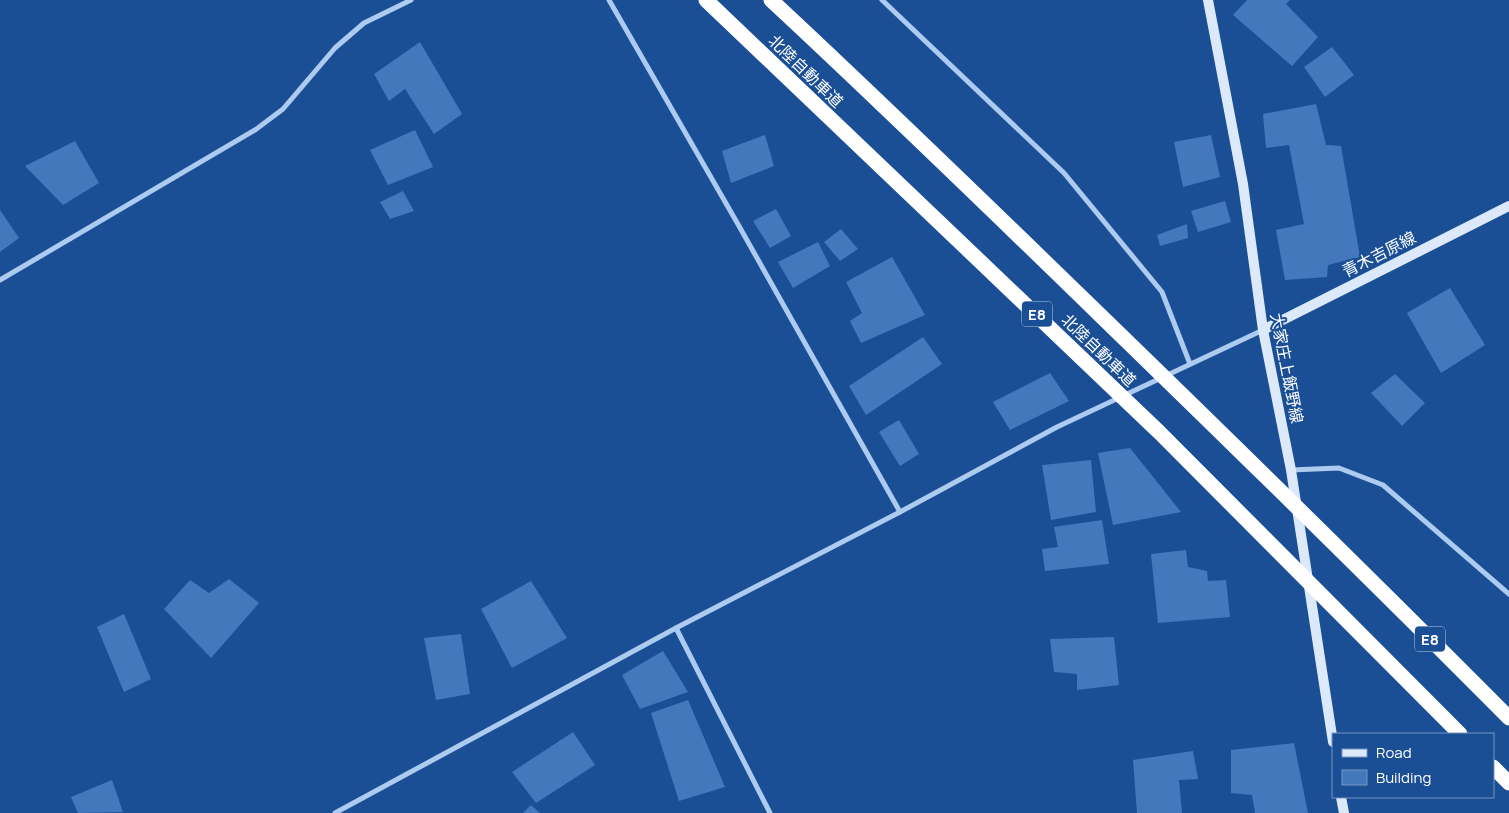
<svg xmlns="http://www.w3.org/2000/svg" width="1509" height="813" font-family="Manrope,'Noto Sans JP',sans-serif">
  <style>
    .building { fill: #4378bd }
    .lines { fill: none; stroke-linecap: round; stroke-linejoin: round }
    .minor { stroke: #adcbf0; stroke-width: 5 }
    .secondary { stroke: #dbe9fb; stroke-width: 10 }
    .motorway { stroke: #fff; stroke-width: 15 }
    .labels { text-anchor: middle; dominant-baseline: central; stroke-width: 4; stroke-linejoin: round; paint-order: stroke }
    .shield { fill: #1a4f96; stroke: #bacae0; stroke-width: 1 }
    .shield-label { font-size: 15px; font-weight: bold; fill: #fff }
    .street-label { font-size: 16px; fill: #fff; stroke: #1a4f96 }
  </style>
  <rect width="100%" height="100%" fill="#1a4f96"/>
  <g class="building">
    <path d="M1247 0H1290L1286 4 1318 37 1292 66 1233 15Z"/>
    <path d="M420 42 462 114 434 134 405 89 389 101 374 74Z"/>
    <path d="M1332 47 1354 75 1325 97 1304 67Z"/>
    <path d="M1316 104 1326 145 1341 146 1360 257 1328 265 1327 277 1285 280 1276 230 1304 224 1289 145 1266 148 1263 114Z"/>
    <path d="M415 130 433 167 388 185 370 150Z"/>
    <path d="M765 135 774 166 731 183 722 151Z"/>
    <path d="M1211 135 1220 177 1183 187 1174 142Z"/>
    <path d="M75 141 99 183 63 205 25 166Z"/>
    <path d="M403 191 414 211 390 219 380 202Z"/>
    <path d="M1225 201 1231 222 1198 232 1191 211Z"/>
    <path d="M776 209 791 236 770 248 753 221Z"/>
    <path d="M0 210 19 238 0 252Z"/>
    <path d="M1187 224 1188 238 1160 246 1157 235Z"/>
    <path d="M841 229 858 249 840 261 824 242Z"/>
    <path d="M818 242 830 266 793 288 778 262Z"/>
    <path d="M892 257 925 315 861 343 850 321 862 313 846 282Z"/>
    <path d="M1450 288 1485 345 1441 373 1407 313Z"/>
    <path d="M923 337 942 364 866 415 849 386Z"/>
    <path d="M1050 373 1069 401 1010 430 993 402Z"/>
    <path d="M1395 374 1425 403 1402 426 1371 393Z"/>
    <path d="M899 420 919 454 900 466 879 432Z"/>
    <path d="M1130 448 1181 512 1113 525 1098 453Z"/>
    <path d="M1091 460 1096 512 1051 520 1042 465Z"/>
    <path d="M1102 520 1109 564 1045 571 1042 549 1058 547 1054 527Z"/>
    <path d="M1186 550 1188 567 1207 571 1208 581 1226 580 1230 617 1158 623 1151 554Z"/>
    <path d="M229 579 259 603 211 658 164 609 190 580 209 593Z"/>
    <path d="M531 581 567 638 512 668 481 609Z"/>
    <path d="M124 614 151 679 124 692 97 627Z"/>
    <path d="M461 634 470 694 436 700 424 638Z"/>
    <path d="M1114 637 1119 685 1077 690V674L1054 672 1050 639Z"/>
    <path d="M663 651 688 692 640 709 622 675Z"/>
    <path d="M688 700 725 787 679 801 651 713Z"/>
    <path d="M573 732 595 765 536 803 512 772Z"/>
    <path d="M1294 743 1308 813H1255L1252 795 1231 793V750Z"/>
    <path d="M1193 751 1198 779 1179 780 1182 813H1137L1133 760Z"/>
    <path d="M112 780 123 812 78 813 71 797Z"/>
    <path d="M531 805 540 813H523Z"/>
  </g>
  <g class="lines">
    <g class="minor">
      <path d="M609 0 739 226 900 512"/>
      <path d="M882 0 1064 173 1162 292 1190 364"/>
      <path d="M0 280 255 130 283 109 335 48 364 23 411 0"/>
      <path d="M1291 470 1339 468 1383 485 1509 594"/>
      <path d="M676 628 770 813"/>
      <path d="M335 813 676 628 900 512 1057 427 1263 330"/>
    </g>
    <g class="secondary">
      <path d="M1208 0 1243 184 1263 330 1291 470 1333 742"/>
      <path d="M1263 330 1509 206"/>
      <path d="M1341 797 1344 813"/>
    </g>
    <g class="motorway">
      <path d="M706 0 1159 432 1460 734"/>
      <path d="M771 0C882 103 991 209 1100 315 1237 448 1374 582 1509 718"/>
      <path d="M1493 767 1509 783"/>
    </g>
  </g>
  <g class="labels">
    <g class="shield">
      <rect x="1022" y="301.5" width="30" height="25" rx="4"/>
      <rect x="1415" y="626.5" width="30" height="25" rx="4"/>
    </g>
    <g class="shield-label">
      <text x="1037" y="314">E8</text>
      <text x="1430" y="639">E8</text>
    </g>
    <g class="street-label">
      <text transform="translate(806 71) rotate(44)">北陸自動車道</text>
      <text transform="translate(1379 254) rotate(-27)">青木吉原線</text>
      <text transform="translate(1099 350) rotate(44)">北陸自動車道</text>
      <text transform="translate(1287 368) rotate(79)">大家庄上飯野線</text>
    </g>
  </g>
  <rect x="1332" y="733" width="162" height="65" fill="#1a4f96" stroke="#7695c0"/>
  <rect x="1342" y="749" width="25" height="8" fill="#dbe9fb" stroke="#7695c0"/>
  <text x="1376" y="758" font-size="15" fill="#ffffff">Road</text>
  <rect x="1342" y="770" width="25" height="15" fill="#4378bd" stroke="#7695c0"/>
  <text x="1376" y="783" font-size="15" fill="#ffffff">Building</text>
</svg>
